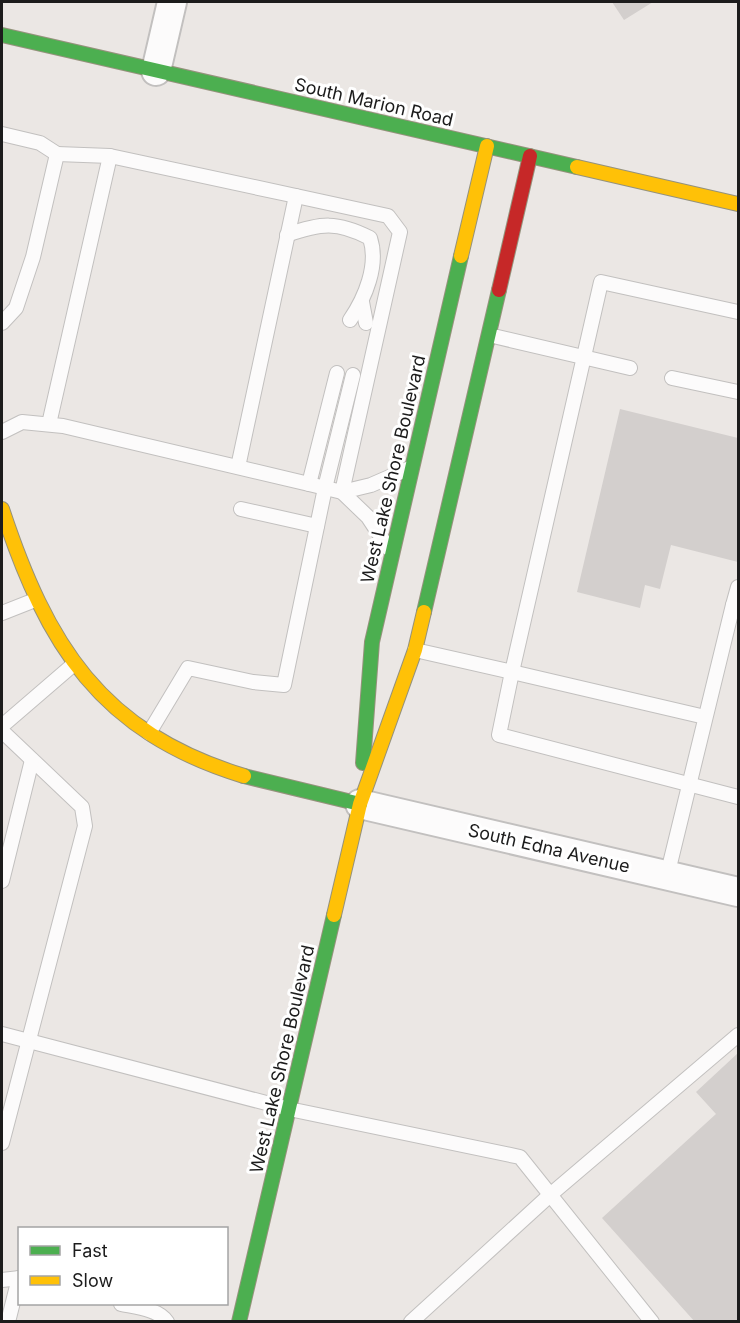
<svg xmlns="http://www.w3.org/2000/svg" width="740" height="1323" font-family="Inter,sans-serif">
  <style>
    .building { fill: #d3cfcd }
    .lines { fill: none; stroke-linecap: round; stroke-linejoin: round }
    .lane-casing { stroke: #c2c0bf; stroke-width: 16 }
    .street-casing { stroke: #c2c0bf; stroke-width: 32 }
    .fast-casing { stroke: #95927c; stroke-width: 16 }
    .slow-casing { stroke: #95927c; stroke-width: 16 }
    .jam-casing { stroke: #95927c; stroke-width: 16 }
    .lane { stroke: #fcfbfb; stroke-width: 14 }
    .street { stroke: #fcfbfb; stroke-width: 28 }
    .fast { stroke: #4caf50; stroke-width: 14 }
    .slow { stroke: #ffc107; stroke-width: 14 }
    .jam { stroke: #c62828; stroke-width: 14 }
    .labels { text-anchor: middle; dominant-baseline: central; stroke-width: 6; stroke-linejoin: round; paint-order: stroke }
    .street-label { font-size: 18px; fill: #1c1c1c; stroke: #fff }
  </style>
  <rect width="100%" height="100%" fill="#ebe7e4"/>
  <g class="building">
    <path d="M612 2H653L624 20Z"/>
    <path d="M620 409 738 438V562L671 545 660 589 645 585 640 608 577 592Z"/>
    <path d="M738 1053V1322H695L602 1218 716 1114 696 1092Z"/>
  </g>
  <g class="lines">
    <g class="lane-casing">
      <g id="lane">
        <path d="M2 134 40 143 57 154 33 257 16 308 2 323"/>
        <path d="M110 156 296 196"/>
        <path d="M287 235C321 223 337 221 370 238 379 265 365 298 350 320"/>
        <path d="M362 302 366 323"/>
        <path d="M489 335 630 368"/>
        <path d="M672 378 738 392"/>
        <path d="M49 424 110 156 57 154"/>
        <path d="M2 432 22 422 63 426 309 484 342 492 400 232 388 216 296 196 238 467"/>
        <path d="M309 484 337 373"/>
        <path d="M241 509 317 526"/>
        <path d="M389 549 368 517 342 492 371 485 410 468"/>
        <path d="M733 605 738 587"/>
        <path d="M2 613 35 600"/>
        <path d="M415 650 512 672 601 282 738 312"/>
        <path d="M705 717 512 672 499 735 738 797"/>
        <path d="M2 726 74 664"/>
        <path d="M2 731 82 807 85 826 2 1143"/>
        <path d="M149 733 188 668 253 682 284 685 325 488 353 375"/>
        <path d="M667 876 733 605 738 606"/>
        <path d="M2 881 32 760"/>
        <path d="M2 1034 289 1109 520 1157 652 1322"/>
        <path d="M2 1280 20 1278"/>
        <path d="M121 1304C135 1307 159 1309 167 1322"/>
        <path d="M8 1322 19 1278"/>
        <path d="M411 1322 550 1195 738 1035"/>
      </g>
    </g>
    <g class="street-casing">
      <g id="street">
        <path d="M156 71 172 2"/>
        <path d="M360 804 738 892"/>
      </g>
    </g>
    <g class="fast-casing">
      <g id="fast">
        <path d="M2 35 577 167"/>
        <path d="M424 612 499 290"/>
        <path d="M363 763 372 642 461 256"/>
        <path d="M244 776 360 804"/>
        <path d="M239 1322 334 915"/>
      </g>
    </g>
    <g class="slow-casing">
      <g id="slow">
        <path d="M577 167 738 204"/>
        <path d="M461 256 487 146"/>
        <path d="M2 509C47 645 100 732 244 776"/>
        <path d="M334 915 360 804 415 650 424 612"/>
      </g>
    </g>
    <g class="jam-casing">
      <path id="jam" d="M499 290 530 156"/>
    </g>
    <use href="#lane" class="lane"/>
    <use href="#street" class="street"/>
    <use href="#fast" class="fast"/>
    <use href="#slow" class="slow"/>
    <use href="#jam" class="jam"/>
  </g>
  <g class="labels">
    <g class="street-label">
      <text transform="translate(374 102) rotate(13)">South Marion Road</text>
      <text transform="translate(393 469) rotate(-77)">West Lake Shore Boulevard</text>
      <text transform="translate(549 848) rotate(13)">South Edna Avenue</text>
      <text transform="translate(282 1059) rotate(-77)">West Lake Shore Boulevard</text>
    </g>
  </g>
  <rect width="740" height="1323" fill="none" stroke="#1c1c1c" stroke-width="6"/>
  <rect x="18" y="1227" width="210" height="78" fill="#ffffff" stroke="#a4a4a4" stroke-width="1.5"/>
  <rect x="30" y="1246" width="30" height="9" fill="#4caf50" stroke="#a4a4a4" stroke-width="1.5"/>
  <text x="72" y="1257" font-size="18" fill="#1c1c1c">Fast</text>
  <rect x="30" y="1276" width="30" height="9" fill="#ffc107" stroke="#a4a4a4" stroke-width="1.5"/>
  <text x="72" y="1287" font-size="18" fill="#1c1c1c">Slow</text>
</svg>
